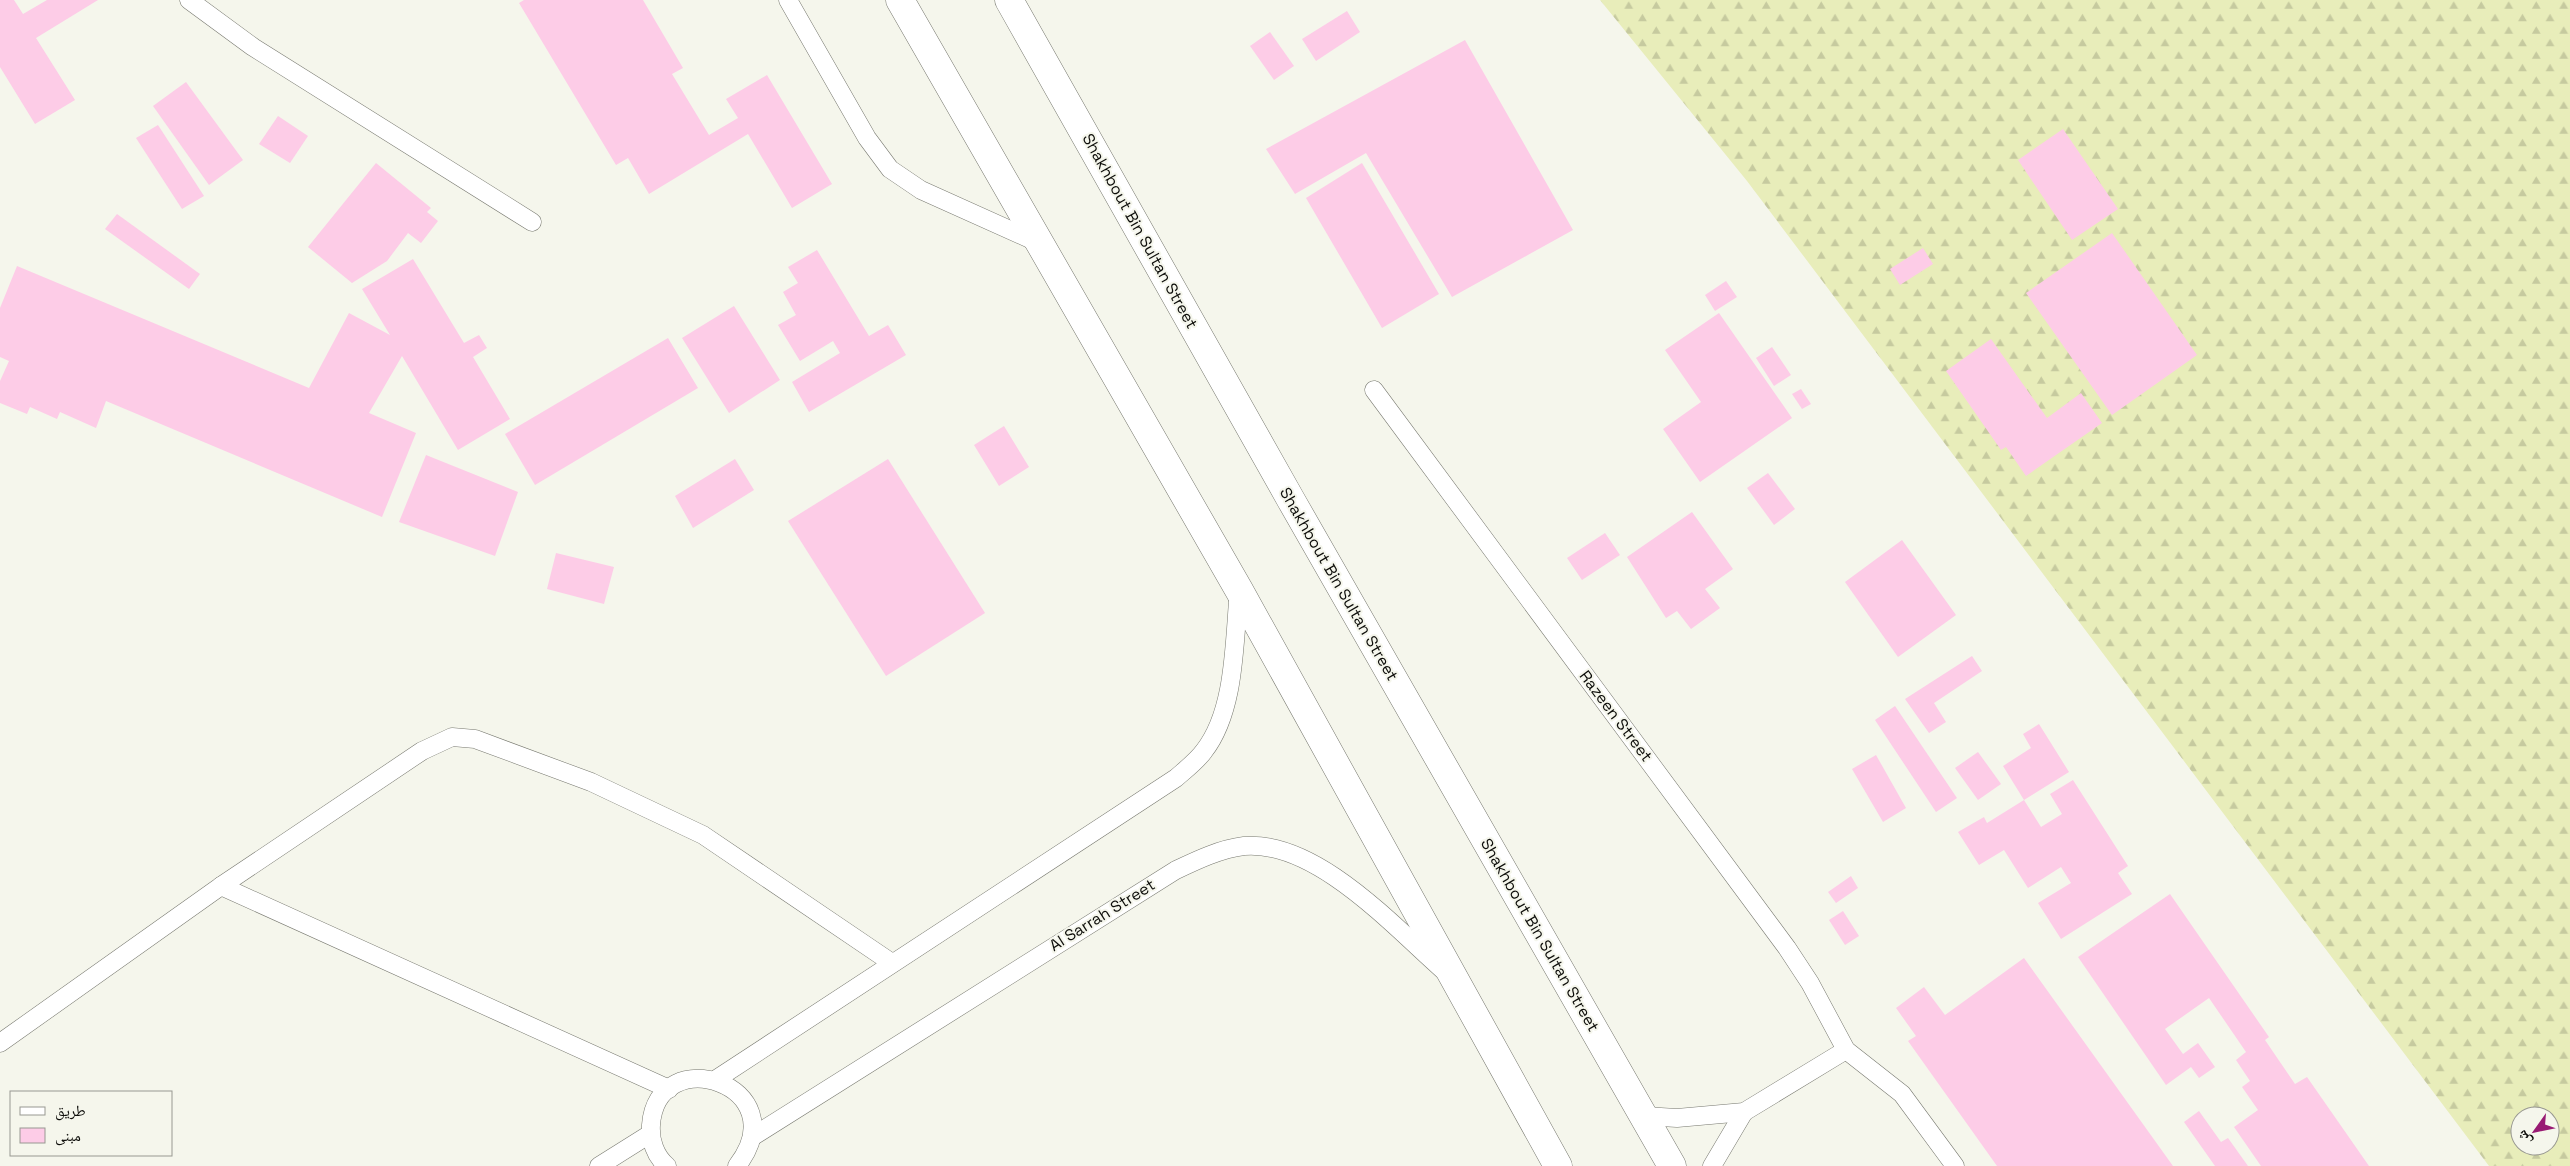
<svg xmlns="http://www.w3.org/2000/svg" width="2570" height="1166" font-family="'Space Grotesk','Noto Naskh Arabic',sans-serif">
  <style>
    .forest { fill: url(#forest-firs); fill-rule: evenodd }
    .building { fill: #fdcce7 }
    .lines { fill: none; stroke-linecap: round; stroke-linejoin: round }
    .lane-casing { stroke: #77786f; stroke-width: 19 }
    .primary-casing { stroke: #77786f; stroke-width: 29 }
    .lane { stroke: #fff; stroke-width: 18 }
    .primary { stroke: #fff; stroke-width: 28 }
    .labels { text-anchor: middle; dominant-baseline: central; stroke-width: 4; stroke-linejoin: round; paint-order: stroke }
    .street-label { font-size: 16px; fill: #0c0c09; stroke: #f5f6ec }
  </style>
  <defs>
    <pattern id="forest-firs" width="22" height="20" patternUnits="userSpaceOnUse" patternTransform="scale(1.25)"><rect width="22" height="20" fill="#e8edba"/><path d="M5 1l3.5 6h-7zM16 11l3.5 6h-7z" fill="#c6ca9f"/></pattern>
  </defs>
  <rect width="100%" height="100%" fill="#f5f6ec"/>
  <path class="forest" d="M1600 0H2570V1166H2489L1747 181ZM2520 1116H2550V1146H2520Z"/>
  <g class="building">
    <path d="M0 0H14L23 14 47 0H98L36 38 75 100 35 124 0 67Z"/>
    <path d="M524 0H643L683 68 672 74 709 135 738 118 726 99 767 75 832 184 792 208 748 134 649 194 628 158 616 165 519 3Z"/>
    <path d="M1347 11 1360 32 1316 61 1302 39Z"/>
    <path d="M1270 32 1294 66 1274 80 1250 46Z"/>
    <path d="M1465 40 1573 230 1452 297 1366 153 1295 194 1266 149Z"/>
    <path d="M186 82 243 160 209 185 153 106Z"/>
    <path d="M278 116 308 136 290 163 259 144Z"/>
    <path d="M158 125 204 196 182 209 136 138Z"/>
    <path d="M2063 129 2118 209 2072 240 2018 160Z"/>
    <path d="M376 163 431 208 427 212 438 221 421 243 408 233 387 261 352 283 308 247Z"/>
    <path d="M1362 163 1439 294 1382 328 1306 198Z"/>
    <path d="M117 214 200 274 189 289 105 229Z"/>
    <path d="M2112 233 2197 355 2112 415 2026 293Z"/>
    <path d="M1923 248 1933 264 1900 285 1890 269Z"/>
    <path d="M817 250 869 336 888 325 906 355 809 412 792 382 840 353 833 341 800 361 778 325 796 315 783 292 798 283 788 267Z"/>
    <path d="M413 259 464 343 479 335 487 348 473 357 510 419 458 450 402 356 369 413 416 433 382 517 106 401 96 428 60 412 57 419 30 407 27 414 0 403V381L9 361 0 357V308L17 266 309 388 349 313 390 335 362 289Z"/>
    <path d="M1726 281 1737 297 1715 311 1705 295Z"/>
    <path d="M734 306 780 380 729 413 682 338Z"/>
    <path d="M1719 313 1792 418 1700 482 1663 429 1701 402 1665 350Z"/>
    <path d="M668 338 698 388 535 485 505 434Z"/>
    <path d="M1991 339 2047 418 2081 393 2102 423 2026 476 2006 447 2001 450 1946 371Z"/>
    <path d="M1772 347 1791 375 1774 386 1756 358Z"/>
    <path d="M1801 389 1811 404 1802 409 1792 394Z"/>
    <path d="M1004 426 1029 467 999 486 974 445Z"/>
    <path d="M426 455 518 492 495 556 399 522Z"/>
    <path d="M735 459 754 490 693 528 675 496Z"/>
    <path d="M888 459 985 613 886 676 788 521Z"/>
    <path d="M1768 473 1795 509 1774 525 1747 488Z"/>
    <path d="M1692 512 1733 569 1705 589 1720 608 1691 629 1677 611 1666 618 1627 557Z"/>
    <path d="M1605 533 1620 555 1582 580 1567 558Z"/>
    <path d="M1902 540 1956 615 1898 657 1845 582Z"/>
    <path d="M556 553 614 567 604 604 547 589Z"/>
    <path d="M1972 656 1982 671 1934 703 1946 722 1929 733 1905 699Z"/>
    <path d="M1895 706 1957 798 1936 812 1875 720Z"/>
    <path d="M2039 724 2069 772 2024 800 2003 766 2031 748 2023 734Z"/>
    <path d="M1978 752 2001 784 1978 800 1955 768Z"/>
    <path d="M1876 755 1906 808 1883 822 1852 769Z"/>
    <path d="M2073 780 2128 866 2118 873 2132 894 2061 939 2038 903 2071 883 2061 867 2028 888 2004 850 1979 865 1958 832 1984 817 1987 823 2024 800 2041 827 2062 814 2050 794Z"/>
    <path d="M1851 876 1858 888 1836 903 1828 892Z"/>
    <path d="M2170 894 2269 1037 2265 1040 2295 1084 2307 1077 2369 1166H2261L2234 1127 2258 1110 2242 1087 2250 1081 2236 1060 2246 1052 2209 998 2165 1029 2183 1054 2198 1043 2215 1067 2199 1078 2191 1067 2166 1085 2078 957Z"/>
    <path d="M1843 911 1859 936 1845 945 1829 920Z"/>
    <path d="M2024 958 2173 1166H1997L1908 1041 1916 1036 1896 1008 1924 987 1945 1015Z"/>
    <path d="M2199 1111 2221 1142 2228 1138 2248 1166H2215L2184 1122Z"/>
  </g>
  <g class="lines">
    <g class="lane-casing">
      <g id="lane">
        <path d="M189 0 253 47 532 222"/>
        <path d="M788 0 867 138 890 169 921 190 1039 243"/>
        <path d="M1374 390 1787 948 1810 983 1846 1050 1902 1094 1955 1166"/>
        <path d="M221 886 669 1089"/>
        <path d="M0 1043 221 886 422 751 452 737 475 739 591 782 703 835 892 963"/>
        <path d="M715 1080 1176 778C1185 770 1197 761 1204 751 1236 710 1234 640 1239 590"/>
        <path d="M1644 1116 1677 1118 1744 1112 1846 1050"/>
        <path d="M752 1137 1176 870C1197 860 1220 849 1244 846 1316 840 1393 926 1443 970"/>
        <path d="M599 1166 650 1134"/>
        <path d="M667 1166C655 1156 650 1140 651 1125 657 1039 799 1085 737 1166"/>
        <path d="M1712 1166 1744 1112"/>
      </g>
    </g>
    <g class="primary-casing">
      <g id="primary">
        <path d="M900 0 1239 590 1558 1166"/>
        <path d="M1009 0 1291 500 1672 1166"/>
      </g>
    </g>
    <use href="#lane" class="lane"/>
    <use href="#primary" class="primary"/>
  </g>
  <g class="labels">
    <g class="street-label">
      <text transform="translate(1140 231) rotate(61)">Shakhbout Bin Sultan Street</text>
      <text transform="translate(1339 584) rotate(60)">Shakhbout Bin Sultan Street</text>
      <text transform="translate(1616 716) rotate(53)">Razeen Street</text>
      <text transform="translate(1102 915) rotate(-32)">Al Sarrah Street</text>
      <text transform="translate(1540 935) rotate(60)">Shakhbout Bin Sultan Street</text>
    </g>
  </g>
  <rect x="10" y="1091" width="162" height="65" fill="#f5f6ec" stroke="#989891"/>
  <rect x="20" y="1107" width="25" height="8" fill="#ffffff" stroke="#989891"/>
  <text x="55" y="1116" font-size="15" fill="#0c0c09">طريق</text>
  <rect x="20" y="1128" width="25" height="15" fill="#fdcce7" stroke="#989891"/>
  <text x="55" y="1141" font-size="15" fill="#0c0c09">مبنى</text>
  <g transform="translate(2535 1131) rotate(237)"><circle r="24" fill="#f5f6ec" stroke="#989891"/>
  <path d="M0-4L9 19L0 12L-9 19Z" fill="#981a73"/>
  <text y="-8" font-size="14" font-weight="bold" text-anchor="middle" fill="#0c0c09">ش</text>
  </g>
</svg>
